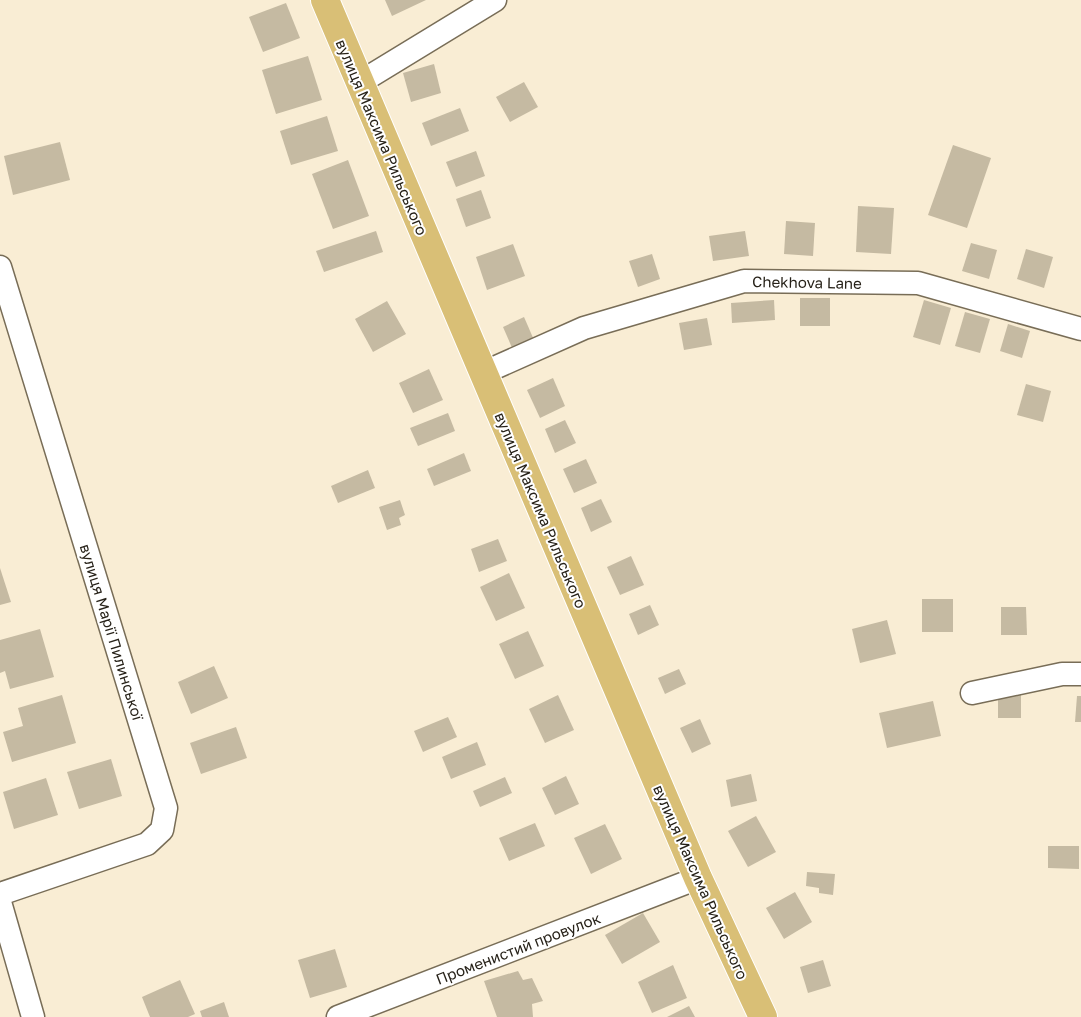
<svg xmlns="http://www.w3.org/2000/svg" width="1081" height="1017" font-family="'Golos Text',sans-serif">
  <style>
    .building { fill: #c5baa2 }
    .lines { fill: none; stroke-linecap: round; stroke-linejoin: round }
    .minor-casing { stroke: #786d57; stroke-width: 25 }
    .major-casing { stroke: #fff; stroke-width: 30 }
    .minor { stroke: #fff; stroke-width: 22 }
    .major { stroke: #d9bf76; stroke-width: 28 }
    .labels { text-anchor: middle; dominant-baseline: central; stroke-width: 4; stroke-linejoin: round; paint-order: stroke }
    .street-label { font-size: 15px; fill: #272219; stroke: #fff }
  </style>
  <rect width="100%" height="100%" fill="#f9edd4"/>
  <g class="building">
    <path d="M385 0H426L392 16Z"/>
    <path d="M286 3 300 38 263 52 249 17Z"/>
    <path d="M308 56 322 100 276 114 262 70Z"/>
    <path d="M434 64 441 93 411 102 403 73Z"/>
    <path d="M524 82 538 107 510 122 496 97Z"/>
    <path d="M460 108 469 131 431 146 422 123Z"/>
    <path d="M327 116 338 151 291 165 280 131Z"/>
    <path d="M60 142 70 180 13 195 4 156Z"/>
    <path d="M953 145 991 158 967 228 928 215Z"/>
    <path d="M476 151 485 176 456 187 446 162Z"/>
    <path d="M348 160 369 216 333 229 312 174Z"/>
    <path d="M481 190 491 218 466 227 456 199Z"/>
    <path d="M858 206 894 208 891 254 856 252Z"/>
    <path d="M786 221 815 223 813 256 784 254Z"/>
    <path d="M376 231 383 252 324 272 316 251Z"/>
    <path d="M745 231 749 256 713 261 709 236Z"/>
    <path d="M971 243 997 250 989 279 962 271Z"/>
    <path d="M513 244 525 276 487 290 476 257Z"/>
    <path d="M1026 249 1053 257 1044 288 1017 279Z"/>
    <path d="M652 254 660 279 638 287 629 261Z"/>
    <rect x="800" y="298" width="30" height="28"/>
    <path d="M774 300 775 320 732 323 731 303Z"/>
    <path d="M924 300 951 308 940 345 913 337Z"/>
    <path d="M387 301 406 334 373 352 355 319Z"/>
    <path d="M965 312 990 319 980 353 955 346Z"/>
    <path d="M524 317 534 340 513 350 503 327Z"/>
    <path d="M707 318 712 345 684 350 679 323Z"/>
    <path d="M1008 324 1030 331 1022 358 1000 351Z"/>
    <path d="M429 369 443 400 413 413 399 383Z"/>
    <path d="M553 378 565 406 540 418 527 390Z"/>
    <path d="M1026 384 1051 391 1043 422 1017 415Z"/>
    <path d="M448 413 455 431 418 446 410 428Z"/>
    <path d="M565 420 576 443 555 453 545 429Z"/>
    <path d="M464 453 471 471 434 486 427 469Z"/>
    <path d="M586 459 597 483 574 493 563 469Z"/>
    <path d="M368 470 375 488 338 503 331 486Z"/>
    <path d="M601 499 612 522 591 532 581 508Z"/>
    <path d="M400 500 405 515 399 518 401 525 387 530 379 507Z"/>
    <path d="M498 539 507 561 479 572 471 549Z"/>
    <path d="M631 556 644 585 620 595 607 567Z"/>
    <path d="M0 568 11 602 0 605Z"/>
    <path d="M509 573 525 608 496 621 480 587Z"/>
    <rect x="922" y="599" width="31" height="33"/>
    <path d="M650 605 659 625 638 635 629 614Z"/>
    <path d="M1001 607H1026L1027 635H1001Z"/>
    <path d="M887 620 896 654 860 663 852 629Z"/>
    <path d="M40 629 54 677 10 689 5 671 0 673V640Z"/>
    <path d="M528 631 544 666 515 679 499 644Z"/>
    <path d="M214 666 228 698 191 714 178 682Z"/>
    <path d="M679 669 686 684 665 694 658 678Z"/>
    <path d="M1021 690V718H998V691Z"/>
    <path d="M62 695 76 743 12 762 3 732 23 726 18 708Z"/>
    <path d="M558 695 574 730 545 743 529 709Z"/>
    <path d="M1077 696H1081V722H1075Z"/>
    <path d="M933 701 941 736 887 748 879 713Z"/>
    <path d="M448 717 457 737 423 752 414 731Z"/>
    <path d="M700 719 711 744 692 753 680 728Z"/>
    <path d="M236 727 247 758 201 774 190 743Z"/>
    <path d="M477 742 486 765 451 779 442 757Z"/>
    <path d="M111 759 122 796 79 809 67 772Z"/>
    <path d="M751 774 757 801 731 807 726 780Z"/>
    <path d="M566 776 579 804 555 815 542 788Z"/>
    <path d="M505 777 512 793 480 807 473 791Z"/>
    <path d="M46 778 58 815 14 829 3 792Z"/>
    <path d="M756 816 776 852 748 867 728 831Z"/>
    <path d="M535 823 545 846 509 861 499 838Z"/>
    <path d="M605 824 622 859 591 874 574 838Z"/>
    <path d="M1048 846H1079V869L1048 868Z"/>
    <path d="M807 872 835 874 833 895 819 893V888L806 886Z"/>
    <path d="M795 892 812 922 784 939 766 908Z"/>
    <path d="M643 913 660 942 622 964 605 935Z"/>
    <path d="M335 949 347 987 310 998 298 960Z"/>
    <path d="M823 960 831 986 808 993 800 967Z"/>
    <path d="M673 965 687 998 652 1013 638 982Z"/>
    <path d="M518 971 523 980 532 978 543 1001 532 1004 533 1017H497L484 981Z"/>
    <path d="M180 980 195 1014 188 1017H150L142 997Z"/>
    <path d="M224 1002 229 1017H202L200 1011Z"/>
    <path d="M689 1006 695 1017H667Z"/>
  </g>
  <g class="lines">
    <g class="minor-casing">
      <g id="minor">
        <path d="M359 83 495 0"/>
        <path d="M0 267 166 808 162 830 147 844 0 894"/>
        <path d="M483 373 584 328 744 281 918 283 1081 329"/>
        <path d="M972 693 1062 674H1081"/>
        <path d="M0 902 33 1017"/>
        <path d="M338 1017 698 878"/>
      </g>
    </g>
    <g class="major-casing">
      <path id="major" d="M325 0 698 878 763 1017"/>
    </g>
    <use href="#minor" class="minor"/>
    <use href="#major" class="major"/>
  </g>
  <g class="labels">
    <g class="street-label">
      <text transform="translate(382 137) rotate(67)">вулиця Максима Рильського</text>
      <text transform="translate(807 282) rotate(1)">Chekhova Lane</text>
      <text transform="translate(541 510) rotate(67)">вулиця Максима Рильського</text>
      <text transform="translate(112 632) rotate(73)">вулиця Марії Пилинської</text>
      <text transform="translate(701 882) rotate(66)">вулиця Максима Рильського</text>
      <text transform="translate(518 948) rotate(-21)">Променистий провулок</text>
    </g>
  </g>
</svg>
